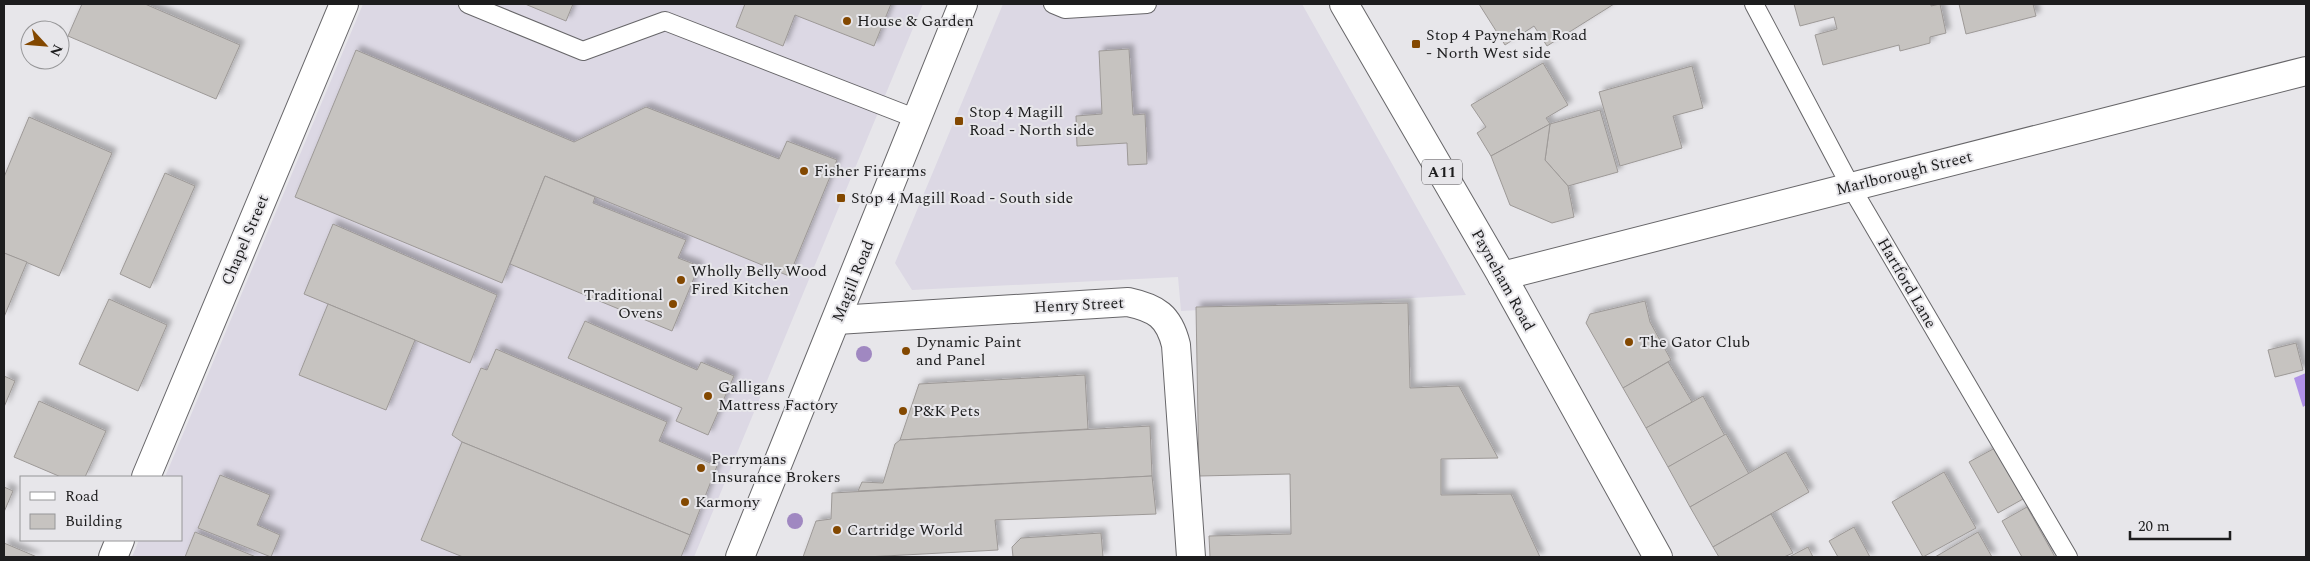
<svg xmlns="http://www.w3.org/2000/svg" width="2310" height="561" font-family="Spectral,serif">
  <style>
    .built { fill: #dcd8e4 }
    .water { fill: #af91e7 }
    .building { fill: #c6c3c0; stroke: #9d9997; filter: url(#shadow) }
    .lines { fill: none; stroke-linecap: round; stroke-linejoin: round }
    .lane-casing { stroke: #676669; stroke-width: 20 }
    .street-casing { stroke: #676669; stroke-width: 30 }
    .secondary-casing { stroke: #676669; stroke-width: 30 }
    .primary-casing { stroke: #676669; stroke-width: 30 }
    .lane { stroke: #fff; stroke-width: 18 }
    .street { stroke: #fff; stroke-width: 28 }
    .secondary { stroke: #fff; stroke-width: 28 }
    .primary { stroke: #fff; stroke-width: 28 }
    .tree { fill: #a088c1 }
    .poi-dot { fill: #834800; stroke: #e7e6ea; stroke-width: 2 }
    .labels { text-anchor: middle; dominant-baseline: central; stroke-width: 4; stroke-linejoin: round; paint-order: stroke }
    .shield { fill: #e7e6ea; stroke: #5a595b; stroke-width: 1 }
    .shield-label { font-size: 15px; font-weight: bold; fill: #1d1d1e }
    .poi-label { font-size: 16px; fill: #1d1d1e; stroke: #e7e6ea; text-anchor: start }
    .street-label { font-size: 16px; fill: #1d1d1e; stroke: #e7e6ea }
  </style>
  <defs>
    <filter id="shadow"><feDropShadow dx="4.5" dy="-4.5" stdDeviation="2.5" flood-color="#0004"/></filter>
  </defs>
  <rect width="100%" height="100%" fill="#e7e6ea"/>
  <g class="built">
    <path d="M363 4H923L694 557H132L139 540H181V477H165Z"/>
    <path d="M1003 4H1302L1466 295 1181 311 1178 277 912 290 895 263Z"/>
  </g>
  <path class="water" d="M2306 373V405L2303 407 2294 378Z"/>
  <g class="building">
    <path d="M82 4H145L240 45 216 99 68 36Z"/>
    <path d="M525 4H573L566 21Z"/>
    <path d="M745 4H891L874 46 795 15 783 46 736 27Z"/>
    <path d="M1479 4H1614L1547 46 1534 26 1505 45Z"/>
    <path d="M1794 4H1931V6L1940 4 1946 33 1930 37V43L1900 51 1899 45 1823 65 1815 35 1837 29 1834 17 1800 26Z"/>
    <path d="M1959 4H2033L2036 16 1966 34Z"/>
    <path d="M1129 49 1133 115 1145 114 1147 164 1128 165 1127 143 1077 146 1076 116 1102 114 1099 51Z"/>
    <path d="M356 50 574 142 646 107 779 159 787 141 837 160 789 276 545 176 502 283 295 197Z"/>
    <path d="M1543 63 1568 105 1546 118 1550 124 1491 156 1477 133 1486 127 1471 105Z"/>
    <path d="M1692 66 1703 108 1673 116 1682 148 1620 166 1599 92Z"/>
    <path d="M1600 110 1618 172 1568 186 1545 160 1550 124Z"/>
    <path d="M29 117 112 153 59 276 4 253V177Z"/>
    <path d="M1550 124 1545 160 1568 186 1574 217 1552 223 1510 205 1491 156Z"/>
    <path d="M165 173 195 186 150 288 120 274Z"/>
    <path d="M545 176 595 197 593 203 686 240 678 258 699 266 672 331 510 264Z"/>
    <path d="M333 224 497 295 470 363 304 294Z"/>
    <path d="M4 253 27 262 4 317Z"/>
    <path d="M109 299 167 325 138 391 79 364Z"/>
    <path d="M1645 301 1650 322 1671 360 1623 388 1586 323 1590 314Z"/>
    <path d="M1408 303 1410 388 1459 386 1498 458 1441 459V495L1511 494 1540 557H1210L1209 536 1291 534 1290 474 1199 476 1196 307Z"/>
    <path d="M328 304 415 340 386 410 299 375Z"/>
    <path d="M585 321 697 370 701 362 734 376 708 435 676 421 682 408 568 358Z"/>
    <path d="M2296 343 2303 370 2275 377 2268 350Z"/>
    <path d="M496 349 667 422 659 441 717 466 690 535 462 442 452 435 481 368 487 370Z"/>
    <path d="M1668 362 1692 402 1646 428 1623 388Z"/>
    <path d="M1085 375 1088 429 900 440 919 384Z"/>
    <path d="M4 376 15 381 4 407Z"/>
    <path d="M1703 396 1725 436 1668 467 1646 428Z"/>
    <path d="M39 401 106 431 85 477H61L14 457Z"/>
    <path d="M1150 426 1152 476 858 491 862 482 883 483 895 444 900 440Z"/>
    <path d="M1726 434 1749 474 1690 507 1668 467Z"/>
    <path d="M462 442 690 535 681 557H463L421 540Z"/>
    <path d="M1995 448 2023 499 1998 513 1969 462Z"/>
    <path d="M1786 452 1809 492 1713 547 1690 507Z"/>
    <path d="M1944 472 1976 528 1923 557 1892 502Z"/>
    <path d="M220 475 270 495 257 525 280 535 271 557 198 528Z"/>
    <path d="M1152 476 1156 514 995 520 998 550 866 557H803L816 521 831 519 832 493Z"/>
    <path d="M4 487 13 491 4 512Z"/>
    <path d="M2027 507 2055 557H2022L2002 521Z"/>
    <path d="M1771 514 1793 553 1784 557H1719L1713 547Z"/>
    <path d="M1854 527 1870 557H1838L1829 541Z"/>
    <path d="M195 532 256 557H185Z"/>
    <path d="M1978 532 1992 557H1935Z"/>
    <path d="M1101 533 1103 557H1013L1012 547 1021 538Z"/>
    <path d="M4 543 37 557H4Z"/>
    <path d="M1808 547 1813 557H1789Z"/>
  </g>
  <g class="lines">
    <g class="lane-casing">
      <g id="lane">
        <path d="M468 4 583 51 665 21 917 119"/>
        <path d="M1053 4 1065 9 1147 4"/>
        <path d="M1754 4 1851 187 2068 557"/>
      </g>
    </g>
    <g class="street-casing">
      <g id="street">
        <path d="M1502 276 2306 71"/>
        <path d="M837 320 1128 302C1156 308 1169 316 1176 345L1191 557"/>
        <path d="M146 477 344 4"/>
        <path d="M113 557 120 540"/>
      </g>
    </g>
    <g class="secondary-casing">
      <path id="secondary" d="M740 557 963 4"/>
    </g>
    <g class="primary-casing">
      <path id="primary" d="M1344 4 1502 276 1658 557"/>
    </g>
    <use href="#lane" class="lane"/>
    <use href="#street" class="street"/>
    <use href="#secondary" class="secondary"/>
    <use href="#primary" class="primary"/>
  </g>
  <g class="tree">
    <circle cx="864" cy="354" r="8"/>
    <circle cx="795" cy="521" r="8"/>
  </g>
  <g class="poi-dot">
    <circle cx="847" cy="21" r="5"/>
    <rect x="1411" y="39" width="10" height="10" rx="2.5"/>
    <rect x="954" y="116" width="10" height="10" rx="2.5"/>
    <circle cx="804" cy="171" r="5"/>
    <rect x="836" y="193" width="10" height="10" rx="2.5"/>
    <circle cx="681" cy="280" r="5"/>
    <circle cx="673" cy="304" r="5"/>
    <circle cx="1629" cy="342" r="5"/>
    <circle cx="906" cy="351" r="5"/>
    <circle cx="708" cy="396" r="5"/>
    <circle cx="903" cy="411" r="5"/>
    <circle cx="701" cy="468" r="5"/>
    <circle cx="685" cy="502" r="5"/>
    <circle cx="837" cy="530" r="5"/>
  </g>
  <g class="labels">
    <rect class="shield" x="1422" y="159.5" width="40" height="25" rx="4"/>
    <g class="shield-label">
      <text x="1442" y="172">A11</text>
    </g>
    <g class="poi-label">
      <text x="857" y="21">House &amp; Garden</text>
      <text x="1426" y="35">Stop 4 Payneham Road<tspan x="1426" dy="18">- North West side</tspan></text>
      <text x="969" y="112">Stop 4 Magill<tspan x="969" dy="18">Road - North side</tspan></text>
      <text x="814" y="171">Fisher Firearms</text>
      <text x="851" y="198">Stop 4 Magill Road - South side</text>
      <text x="691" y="271">Wholly Belly Wood<tspan x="691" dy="18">Fired Kitchen</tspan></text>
      <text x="663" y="295" text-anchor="end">Traditional<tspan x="663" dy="18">Ovens</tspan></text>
      <text x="916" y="342">Dynamic Paint<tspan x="916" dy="18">and Panel</tspan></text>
      <text x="1639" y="342">The Gator Club</text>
      <text x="718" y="387">Galligans<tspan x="718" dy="18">Mattress Factory</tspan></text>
      <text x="913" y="411">P&amp;K Pets</text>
      <text x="711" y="459">Perrymans<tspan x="711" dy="18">Insurance Brokers</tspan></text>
      <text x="695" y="502">Karmony</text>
      <text x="847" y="530">Cartridge World</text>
    </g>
    <g class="street-label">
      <text transform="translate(1904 173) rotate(-14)">Marlborough Street</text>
      <text transform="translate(245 240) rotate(-67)">Chapel Street</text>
      <text transform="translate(1503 280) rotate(61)">Payneham Road</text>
      <text transform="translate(853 281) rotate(-68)">Magill Road</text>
      <text transform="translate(1907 283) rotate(60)">Hartford Lane</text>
      <text transform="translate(1079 305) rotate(-3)">Henry Street</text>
    </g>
  </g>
  <rect width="2310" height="561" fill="none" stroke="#1d1d1e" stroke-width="10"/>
  <rect x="20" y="476" width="162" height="65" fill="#e7e6ea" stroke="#969698"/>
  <rect x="30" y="492" width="25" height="8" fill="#ffffff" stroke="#969698"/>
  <text x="65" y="501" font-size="15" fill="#1d1d1e">Road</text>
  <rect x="30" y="514" width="25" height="15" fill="#c6c3c0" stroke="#969698"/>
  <text x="65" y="526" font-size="15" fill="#1d1d1e">Building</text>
  <g transform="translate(45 45) rotate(116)"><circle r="24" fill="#e7e6ea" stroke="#969698"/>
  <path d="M0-4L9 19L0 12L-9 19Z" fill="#834800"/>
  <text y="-8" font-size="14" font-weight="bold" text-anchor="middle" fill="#1d1d1e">N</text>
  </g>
  <path d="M2130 531v8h100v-8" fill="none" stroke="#1d1d1e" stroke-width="2.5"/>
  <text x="2138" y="531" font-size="15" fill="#1d1d1e" stroke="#e7e6ea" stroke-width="4" paint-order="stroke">20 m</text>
</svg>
